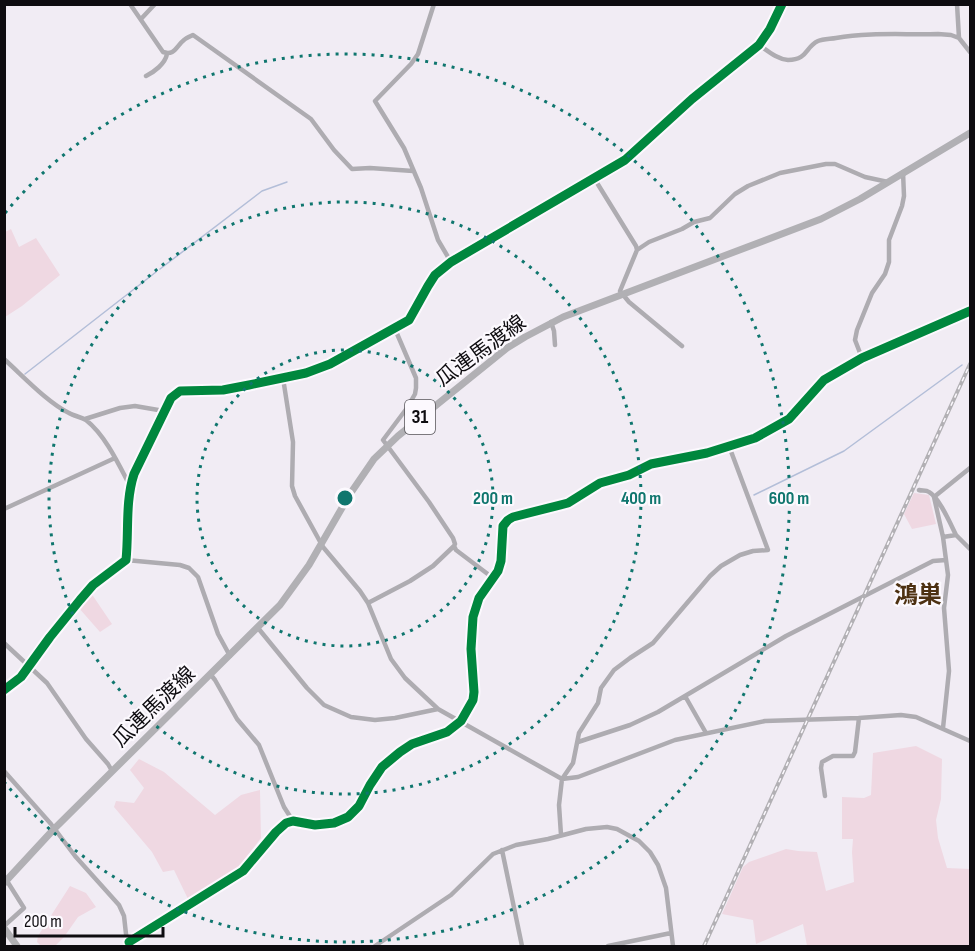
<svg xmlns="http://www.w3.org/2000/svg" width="975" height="951" font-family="'Sofia Sans Condensed','Noto Sans JP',sans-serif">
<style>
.green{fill:#efd8e2}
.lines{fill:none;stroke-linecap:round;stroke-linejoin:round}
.stream{stroke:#b3bed8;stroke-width:1.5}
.street{stroke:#aeacb1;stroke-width:4.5}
.primary{stroke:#b1b0b4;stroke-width:7}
.rail-casing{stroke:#b2b0b4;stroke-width:4}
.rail{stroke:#fcf9fe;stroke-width:1.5;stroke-dasharray:4.5;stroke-linecap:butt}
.cycleway-casing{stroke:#fcf9fe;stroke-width:13}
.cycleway{stroke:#00873e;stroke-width:9}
.ring{fill:none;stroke:#0f766e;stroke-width:3;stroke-dasharray:3 6}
.labels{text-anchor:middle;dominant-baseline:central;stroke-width:4.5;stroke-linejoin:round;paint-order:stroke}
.shield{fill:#fcf9fe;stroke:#555357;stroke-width:1.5}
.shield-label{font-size:20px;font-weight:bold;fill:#0e0c10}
.street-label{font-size:21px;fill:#0e0c10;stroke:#fcf9fe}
.quarter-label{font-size:24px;font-weight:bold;fill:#4d3112;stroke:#fcf9fe}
.centre{fill:#0f766e;stroke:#fcf9fe;stroke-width:3}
.ring-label{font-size:18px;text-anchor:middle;font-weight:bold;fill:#0f766e;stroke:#fcf9fe;stroke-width:4.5;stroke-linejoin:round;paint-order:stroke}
</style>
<rect width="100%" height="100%" fill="#f1ecf4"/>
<path class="green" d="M11 229 19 247 36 238 60 275 22 306 5 317V232Z
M914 493 929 495 936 524 912 529 904 514Z
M91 593 112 624 100 632 78 607Z
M916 746 942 759 941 799 936 820 938 838 947 868 970 869V946H807L803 924 756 944 753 920 722 914 743 867 749 862 786 849 798 851 817 852 826 891 854 882 852 852 853 839H842V797L864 798 871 795 873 753Z
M139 759 164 772 215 815 241 795 260 790 261 838 237 869 188 899 174 870 163 872 152 852 114 807 116 801 134 803 144 788 130 770Z
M70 886 86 893 96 907 78 917 64 937 55 946H41L37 942 38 936Z"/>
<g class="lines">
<path class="stream" d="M160 269 262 191 287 182
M25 374 156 272
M754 495 844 451 962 365"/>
<path class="street" d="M130 4 163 52C175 56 176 46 184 40 186 38 191 36 193 35L311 119 334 150 352 169 370 168 413 171
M434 4 418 54 411 64 375 101 404 148 421 188 438 240 451 262
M957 4 959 38 970 52
M141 19 155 4
M759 45C768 51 777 59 788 60 808 60 805 47 818 41 823 39 831 39 836 38 869 32 905 35 938 34L951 35 959 38
M146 76C154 72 165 64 167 54
M594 178 636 246 637 250
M551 322 554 331 555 345
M682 346 629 302 620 291 637 250 649 242 682 229 694 222 710 218 735 194 748 186 780 173 826 164H835L865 177 888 182
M862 358 855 340 857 330 872 293 885 274 889 262V240L902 206 904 196 903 172
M4 359C23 376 47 402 69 413 74 416 81 417 86 420 106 436 119 465 130 486
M283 378 293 442 292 486 295 496 323 547 360 591 368 603 391 659 405 678 438 709 562 779 578 777 675 740 765 721 859 718 901 715 916 717 970 741
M85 419 120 408 135 406 164 411
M919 490C922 491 926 490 929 492 939 497 951 525 956 535
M934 497 943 537 948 575 944 608 949 671 943 728
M934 497 970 468
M4 509 115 458
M943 537 956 535 970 549
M454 546 456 550 493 578
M126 560 180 565 189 568 198 577 218 634 230 656
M368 603 410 581 433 566 454 546 455 544 453 538 429 502 383 440 407 408 415 394 416 388V378L395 329
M258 628 307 688 324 705 351 717 375 720 395 718 438 709
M4 643 47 683 86 739 108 764 112 771
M211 675 215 680 237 719 259 745 284 807 293 821
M4 690 21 677 50 637 80 600 93 585 126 560C129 531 125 502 134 474L171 398 180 391 223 390 249 385 306 373 330 364 409 320 428 286 435 275 451 262 625 160 692 99 759 45 770 29 782 4
M685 696 706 733
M578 742 630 725 658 712 786 636 933 561 946 560
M4 771 51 824 75 856 119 905 124 916 126 934 131 946
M825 796 821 768 822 762 833 756H853L855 752 859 718
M561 835 559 805 562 779 573 763 579 733 598 703 601 688 614 670 630 658 653 643 710 576 721 566 740 555 753 551 768 550 729 446
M502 850 522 946
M4 926 24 908 7 881
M129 942 243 871 276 832 286 823 293 821 315 825 334 823 348 817 359 806 370 785 382 767 400 752 412 744 447 732 461 721 473 700 474 692 471 649 473 617 479 598 498 571 501 561 503 526 508 520 513 517 568 503 600 483 629 475 651 464 707 453 755 438 789 419 824 380 862 358 970 311
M375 946 451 895 493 854 516 845 548 839 586 829 607 827 617 829 639 841 650 852 658 865 666 888 673 946
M608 946 671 933"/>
<path class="primary" d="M4 883 54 829 280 605 309 565 350 494 374 459 398 436 507 348 525 337 563 317 821 219 860 199 970 133
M4 928 17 946"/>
<defs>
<path id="rail" d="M704 946 970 364"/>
</defs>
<use href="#rail" class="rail-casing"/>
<use href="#rail" class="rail"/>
<defs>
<path id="cycleway" d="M4 690 21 677 50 637 80 600 93 585 126 560C129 531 125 502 134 474L171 398 180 391 223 390 249 385 306 373 330 364 409 320 428 286 435 275 451 262 625 160 692 99 759 45 770 29 782 4
M129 942 243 871 276 832 286 823 293 821 315 825 334 823 348 817 359 806 370 785 382 767 400 752 412 744 447 732 461 721 473 700 474 692 471 649 473 617 479 598 498 571 501 561 503 526 508 520 513 517 568 503 600 483 629 475 651 464 707 453 755 438 789 419 824 380 862 358 970 311"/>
</defs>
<use href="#cycleway" class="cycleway-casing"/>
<use href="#cycleway" class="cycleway"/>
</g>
<g class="ring">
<circle cx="345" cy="498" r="148"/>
<circle cx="345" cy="498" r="296"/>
<path d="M5 213A444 444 0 1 1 5 783"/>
</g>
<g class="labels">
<rect class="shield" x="405" y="400" width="30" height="34" rx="4.5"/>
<g class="shield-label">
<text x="420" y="417">31</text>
</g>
<g class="street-label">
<text transform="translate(481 351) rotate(-36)">瓜連馬渡線</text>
<text transform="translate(154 707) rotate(-44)">瓜連馬渡線</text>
</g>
<g class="quarter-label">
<text x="918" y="595">鴻巣</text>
</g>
</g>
<circle cx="345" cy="498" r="9" class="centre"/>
<g class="ring-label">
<text x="493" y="504">200 m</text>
<text x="641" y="504">400 m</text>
<text x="789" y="504">600 m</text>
</g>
<rect width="975" height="951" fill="none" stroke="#0e0c10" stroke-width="12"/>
<path d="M15 927v9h148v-9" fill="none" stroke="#0e0c10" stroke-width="3"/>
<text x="24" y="927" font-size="18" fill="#0e0c10" stroke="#fcf9fe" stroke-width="4.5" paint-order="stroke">200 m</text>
</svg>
